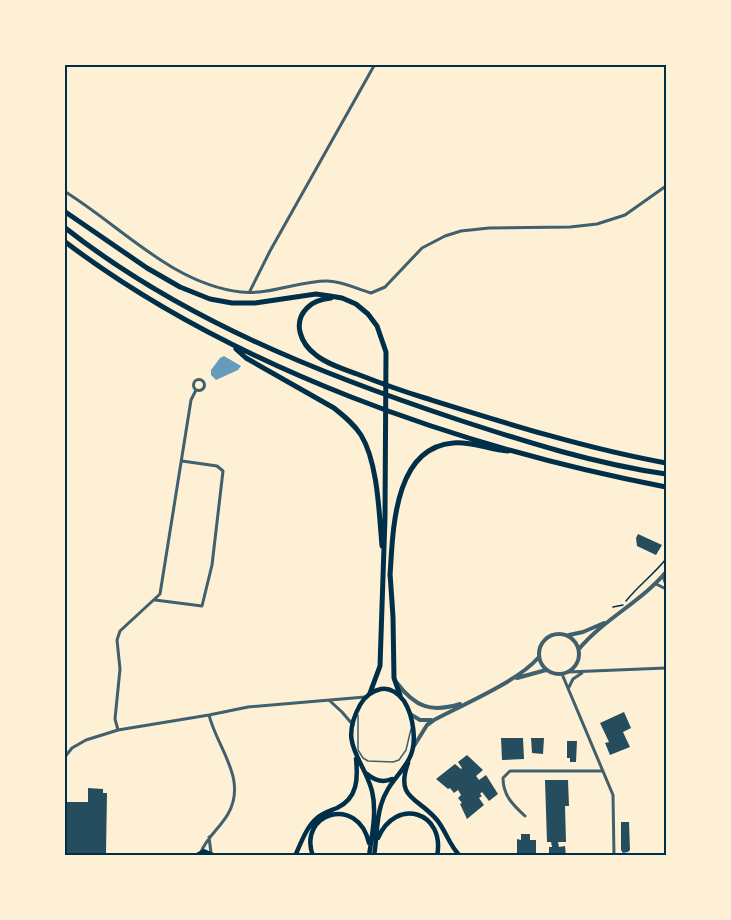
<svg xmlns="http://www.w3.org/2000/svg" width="731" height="920" font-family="Manrope,sans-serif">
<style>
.water{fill:#669bbc}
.building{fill:#264d5e}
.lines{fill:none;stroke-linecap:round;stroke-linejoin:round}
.path{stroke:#003049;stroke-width:1.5}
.service{stroke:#3f606c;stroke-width:1.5}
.minor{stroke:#3f606c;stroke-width:3}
.tertiary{stroke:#3f606c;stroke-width:4}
.secondary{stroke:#003049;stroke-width:4}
.primary{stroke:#003049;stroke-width:4.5}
.motorway{stroke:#003049;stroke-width:5}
.neatline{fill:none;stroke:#003049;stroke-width:2}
</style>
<rect width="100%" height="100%" fill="#fdf0d5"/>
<path class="water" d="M224 356 241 366 238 370 216 380 211 375V370L220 358Z"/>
<path class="building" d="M638 534 662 545 656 555 637 546 636 538Z
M624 712 631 728 623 732 630 747 610 755 605 743 609 742 600 723Z
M501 738H523L524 759 502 760Z
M531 738H544L543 754 532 753Z
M567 741H577L576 762H570V758H567Z
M467 755 483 770 476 776 479 780 486 775 498 794 489 801 482 792 480 794 482 796 479 798 484 805 467 819 460 804 462 803 458 798 461 795 458 790 454 793 450 788 448 789 436 779 455 764 461 769 462 768 458 762Z
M545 780H568L569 806H565L566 842H558L559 847 565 846 566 856H549V847H552L551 842H547Z
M88 788 103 789V793H107L106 854 64 853V802H88Z
M621 822H629L630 850 628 852 623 853 621 850Z
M521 834H530V840H536V854H517V839L521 840Z"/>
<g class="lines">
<path class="path" d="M626 601C638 586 654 574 666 559
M613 607 623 605"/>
<path class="service" d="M358 715V750L363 758 368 761 393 762 399 760 406 750 411 729"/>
<path class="minor" d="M64 191C121 226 172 284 241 292 270 295 298 281 327 281 343 281 356 289 371 293L385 287 422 248 445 236 461 231 489 228 570 227 597 224 625 215 666 186
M250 291 270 251 375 64
M193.5 385a5.5 5.5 0 1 1 11 0a5.5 5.5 0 1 1-11 0Z
M663 576 666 585
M656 584 666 589
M155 600 202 606 212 565 223 471 217 466 182 461
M568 672 666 668
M562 674 613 795 614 856
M569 687 573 679 582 673
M330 701 342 712 353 725
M118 730 115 719 120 669 117 640 120 631 160 594 191 400 196 390
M64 758 72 748 86 740 118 730 209 715 248 707 365 697
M525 816C512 804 503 795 503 778L510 771H603
M209 837 211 853
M201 852C207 837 220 828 228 814 248 779 217 748 209 715"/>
<path class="tertiary" d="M539 654a20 20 0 1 1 40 0a20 20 0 1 1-40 0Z
M569 635 583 632 604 623
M579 649C604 619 641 602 666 572
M517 678 546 670
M397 683C415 707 431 713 460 704
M410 714 420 720H431
M414 746 427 725 434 720C464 704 517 682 538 658"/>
<path class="secondary" d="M195 856 204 851 216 856"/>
<path class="primary" d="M408 763C395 799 418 797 437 820 446 831 449 845 460 856
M367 774C374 780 383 783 392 779
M378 838C396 796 446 812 437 856
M295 856C301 843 306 828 316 819 322 813 330 811 337 808 358 798 358 778 356 759
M313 856C297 813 358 794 369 843
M369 856C372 835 377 811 372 791 363 757 338 745 360 705 365 696 371 691 381 689 390 687 399 694 404 701 413 715 418 743 409 759 400 776 387 784 381 805 376 821 377 839 374 856"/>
<path class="motorway" d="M64 211 147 268 180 287 210 299 232 303H255L316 294 330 296 342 298 356 304 368 314 377 326 386 352 385 517 380 666 370 693
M64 227C181 319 320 374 459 420 526 442 596 464 666 474
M64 241C231 368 462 448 666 487
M331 298C322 299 313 301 307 308 292 323 301 344 316 355 327 364 343 369 357 374 380 383 402 391 425 398 505 423 584 448 666 463
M236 349 246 358 334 408C344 416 354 424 361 435 378 463 379 513 382 546
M390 573 393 617 394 678 400 695
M390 576C393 532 393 448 453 443 471 441 490 450 508 451"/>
</g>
<rect width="731" height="920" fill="none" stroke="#fdf0d5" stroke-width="132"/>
<rect x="66" y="66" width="599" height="788" class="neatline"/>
</svg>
